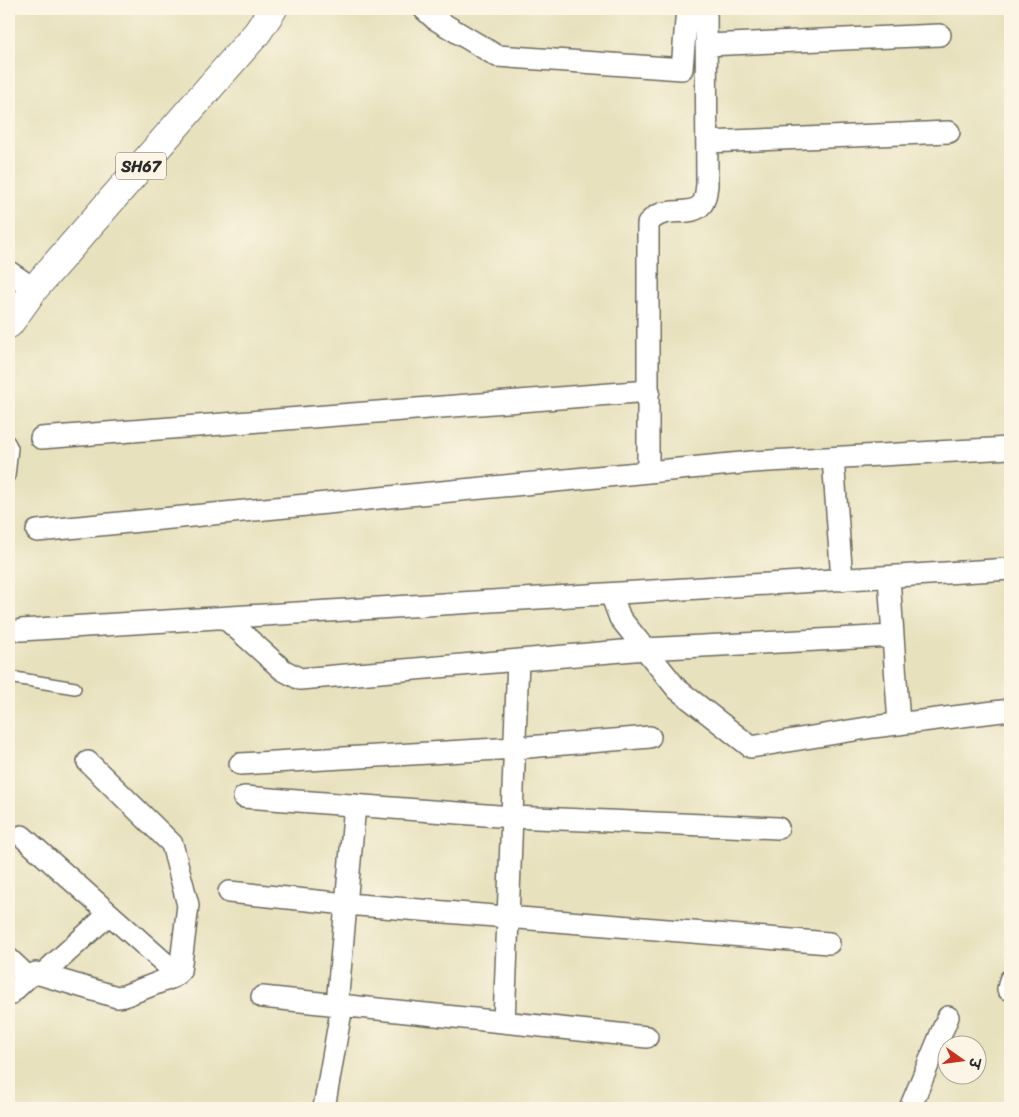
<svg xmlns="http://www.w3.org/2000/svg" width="1019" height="1117" font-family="Sriracha,'Playpen Sans Deva',sans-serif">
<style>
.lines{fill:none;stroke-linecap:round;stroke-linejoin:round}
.service-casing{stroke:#6d6b5e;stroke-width:14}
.minor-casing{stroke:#6d6b5e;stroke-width:24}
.primary-casing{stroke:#6d6b5e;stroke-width:30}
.service{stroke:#fff;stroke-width:11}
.minor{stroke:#fff;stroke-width:21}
.primary{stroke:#fff;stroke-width:28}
.labels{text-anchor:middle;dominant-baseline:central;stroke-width:4;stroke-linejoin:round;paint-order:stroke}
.shield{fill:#fcf5e5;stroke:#6a6863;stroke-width:1}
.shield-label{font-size:16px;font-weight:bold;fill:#2b2b2b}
</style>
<rect width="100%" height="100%" fill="#fcf5e5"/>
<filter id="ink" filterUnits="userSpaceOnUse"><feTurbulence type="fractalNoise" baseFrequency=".02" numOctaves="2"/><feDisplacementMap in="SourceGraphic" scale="10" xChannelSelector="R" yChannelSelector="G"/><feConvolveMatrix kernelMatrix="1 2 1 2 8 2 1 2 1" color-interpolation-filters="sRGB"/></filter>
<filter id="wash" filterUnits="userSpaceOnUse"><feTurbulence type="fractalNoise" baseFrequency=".0096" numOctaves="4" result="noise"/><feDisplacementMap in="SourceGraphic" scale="20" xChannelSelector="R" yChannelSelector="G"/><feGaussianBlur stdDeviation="1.12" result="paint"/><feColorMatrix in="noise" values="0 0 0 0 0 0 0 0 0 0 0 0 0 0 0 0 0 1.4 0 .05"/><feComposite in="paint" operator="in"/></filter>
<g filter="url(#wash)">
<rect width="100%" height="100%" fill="#e7e1bd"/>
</g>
<g filter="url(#ink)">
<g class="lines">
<defs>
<path id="service" d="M9 442 12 448 9 476
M9 677 75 688"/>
<path id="minor" d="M424 9 435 19 497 56 682 69 687 9
M706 45 940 35
M707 142 949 132
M9 272 34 289
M41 438 649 391
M833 458 842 580
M648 472V224C661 203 691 219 702 204 706 199 706 191 707 185L706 9
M37 531 752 462 1010 448
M889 577 899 724
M611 594 620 618 677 689 751 747 873 727 1010 710
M225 618 283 670 300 679 645 649 893 636
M21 630 1010 569
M240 764 515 748 650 737
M244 797 512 817 778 828
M22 836 177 974
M229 892 346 904 829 943
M9 959 28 977
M43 974 109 914
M1008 989 1010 980
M9 995 28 977 36 973 117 997 124 996 173 977 180 971 188 905 172 844 88 762
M262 997 647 1037
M337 1005 355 805
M504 1022 518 660
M324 1108 342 1006
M910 1108 948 1017"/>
<path id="primary" d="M9 324 34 289 257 33 273 9"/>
</defs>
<use href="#service" class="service-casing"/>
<use href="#minor" class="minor-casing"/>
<use href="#primary" class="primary-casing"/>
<use href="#service" class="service"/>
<use href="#minor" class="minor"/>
<use href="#primary" class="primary"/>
</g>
</g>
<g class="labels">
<rect class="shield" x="116" y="152.5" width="50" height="27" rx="4"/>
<g class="shield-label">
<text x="141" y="166">SH67</text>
</g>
</g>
<rect width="1019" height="1117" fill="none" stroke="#fcf5e5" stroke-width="30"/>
<g transform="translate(962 1060) rotate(104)"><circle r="24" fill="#fcf5e5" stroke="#a8a49b"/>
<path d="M0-4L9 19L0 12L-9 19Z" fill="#c8321e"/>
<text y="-8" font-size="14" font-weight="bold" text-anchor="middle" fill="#2b2b2b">उ</text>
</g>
</svg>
